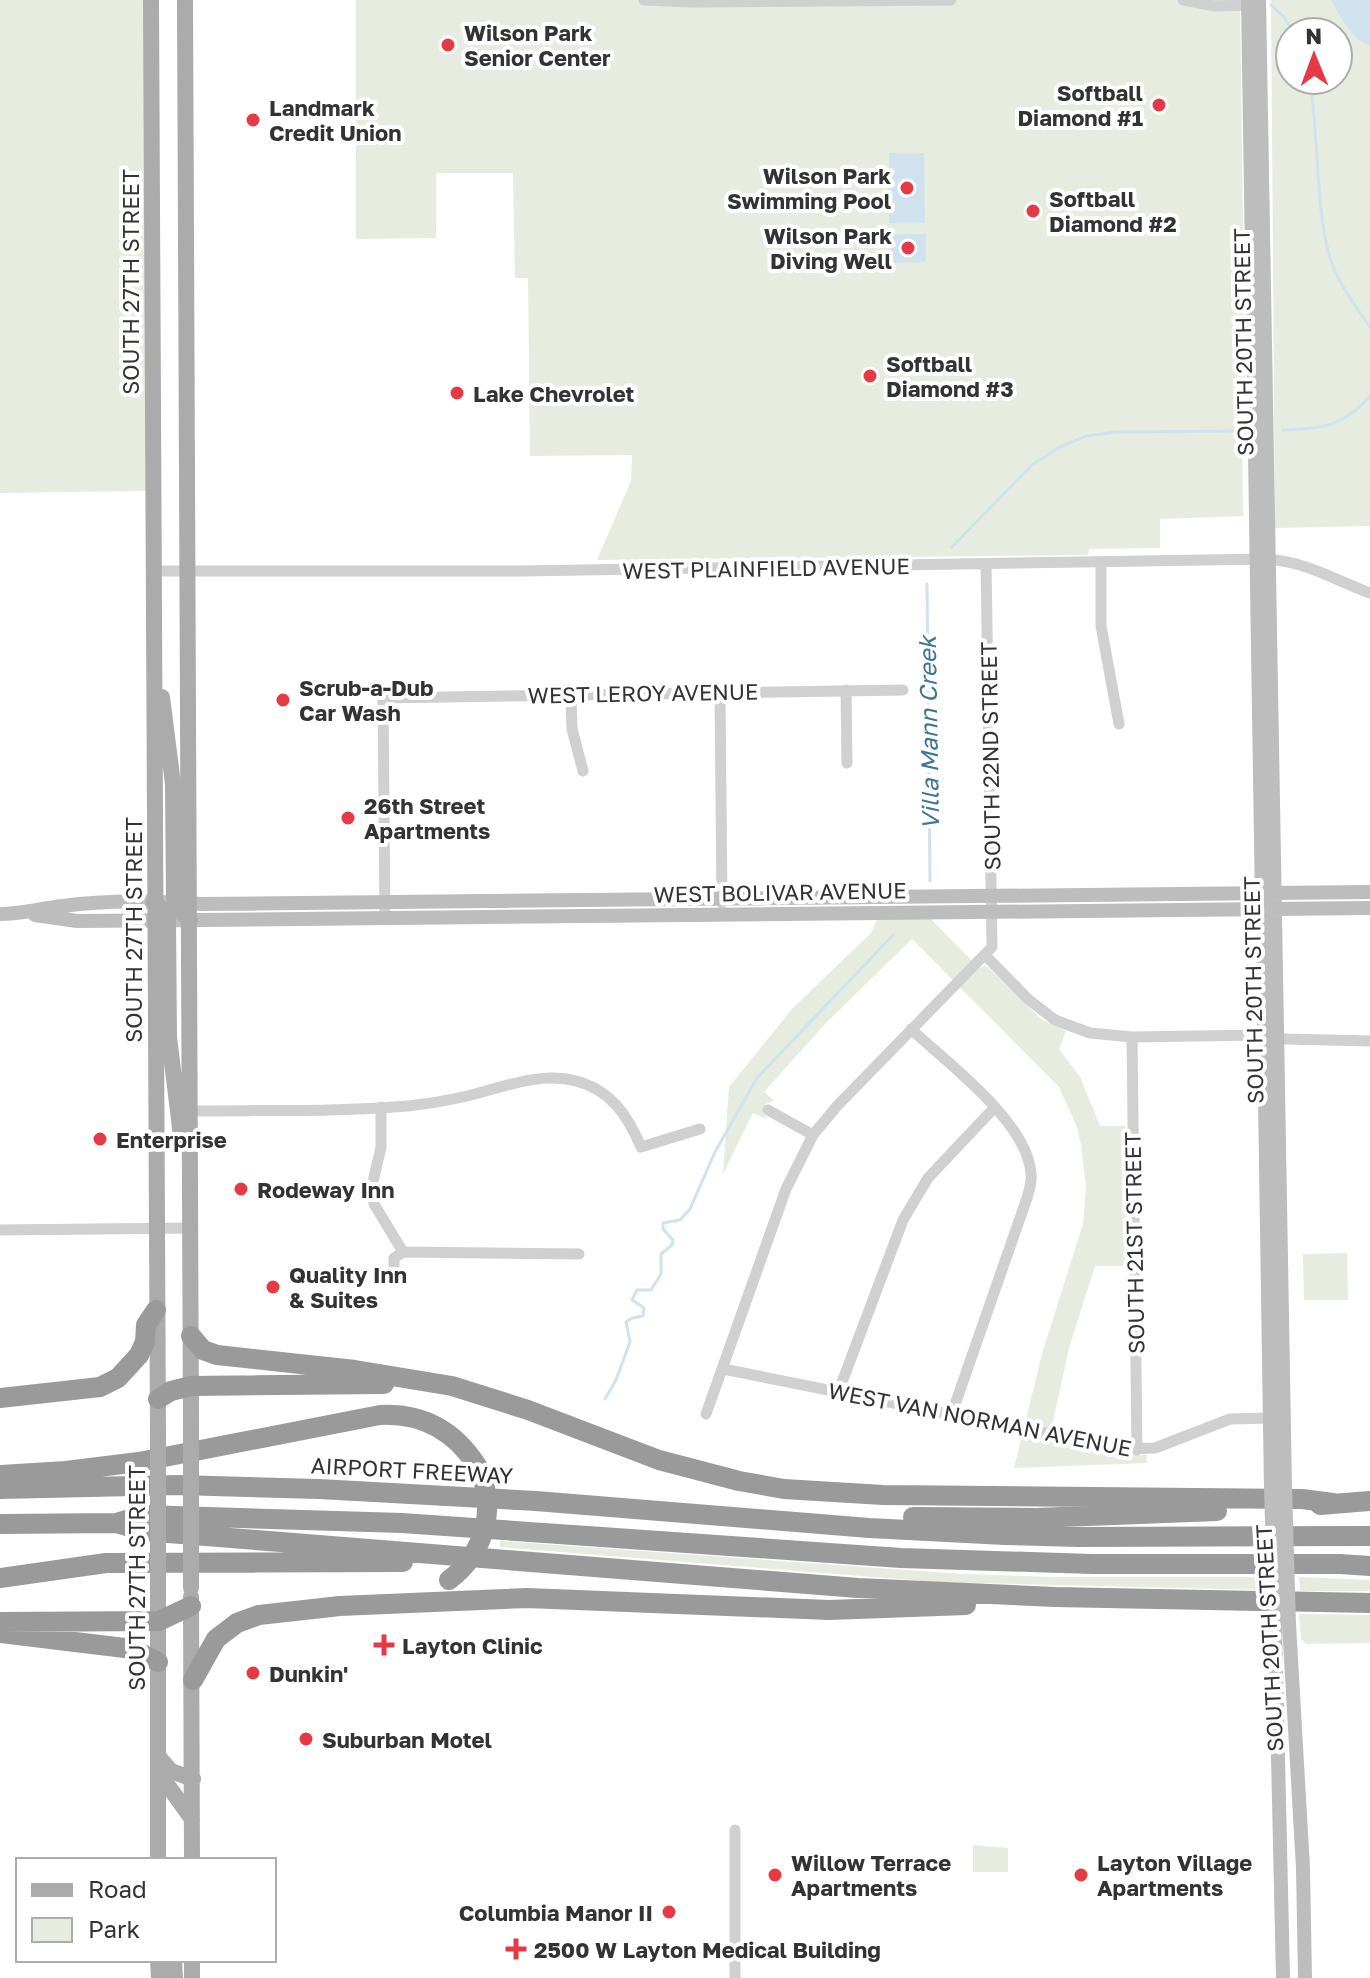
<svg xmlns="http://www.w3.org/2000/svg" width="1370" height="1978" font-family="'Golos Text',sans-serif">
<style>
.green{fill:#e6ecdf;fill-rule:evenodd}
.water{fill:#cfe2ee}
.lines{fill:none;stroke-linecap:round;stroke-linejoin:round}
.stream{stroke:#cfe2ee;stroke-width:3}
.street{stroke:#d0d0d0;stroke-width:11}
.secondary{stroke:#bdbdbd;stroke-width:14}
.primary{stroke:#ababab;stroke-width:16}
.highway{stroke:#9a9a9a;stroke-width:20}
.secondary-bridge{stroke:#bdbdbd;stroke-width:14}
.primary-bridge{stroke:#ababab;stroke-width:16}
.highway-bridge{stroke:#9a9a9a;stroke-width:20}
.poi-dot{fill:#e63946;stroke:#fff;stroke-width:3}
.labels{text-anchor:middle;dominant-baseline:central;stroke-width:8;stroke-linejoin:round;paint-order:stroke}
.poi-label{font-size:22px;font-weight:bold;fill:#333;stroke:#fff;text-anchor:start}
.street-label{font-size:22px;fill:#333;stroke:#fff}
.water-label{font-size:24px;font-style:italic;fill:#3f7597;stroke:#fff}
</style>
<rect width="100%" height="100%" fill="#fff"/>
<path class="green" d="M0 0H144L146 491 0 493Z
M356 0H1240L1246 443 1242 444 1243 516 1160 519V548L1089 549 1088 555 597 560 631 481 632 455 530 456 528 278H515L513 173H436V238L356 239Z
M1271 0H1370V526L1275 528ZM1290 32H1338V80H1290Z
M878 918H930L979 968 985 966 989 968 1041 1019 1066 1031 1059 1049 1080 1077 1100 1126H1125L1128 1266H1095L1069 1348 1049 1440 1124 1455H1147V1463L1014 1468 1042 1354 1083 1224 1086 1187 1081 1145 1077 1127 1059 1087 912 939 826 1023 764 1092 774 1100 766 1104 763 1113 767 1119 753 1113 723 1174 729 1087 792 1009 871 933Z
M1347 1253 1348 1300H1304L1303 1254Z
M500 1541 964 1574 1056 1577H1264L1265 1590 936 1582 500 1547Z
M1299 1577 1370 1580V1591H1303L1300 1590Z
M1299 1614 1370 1615V1643L1306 1644 1301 1639Z
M973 1845 1008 1848V1872H973Z"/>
<path class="water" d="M1331 0H1370V46C1352 39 1340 17 1331 0Z
M889 153H924L925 223H889Z
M890 234H926V262L891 263Z"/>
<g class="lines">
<path class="stream" d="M1271 5 1284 17 1293 32
M1310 80C1319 136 1315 205 1330 258 1338 284 1355 305 1370 327
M1283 430C1322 429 1344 426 1370 396
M952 547 1032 465 1058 448 1086 436 1117 432 1237 431
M927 584 930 881
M605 1399 616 1380 630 1342 626 1322 632 1318 643 1316 644 1308 632 1300 637 1290H651L661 1274V1254L672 1245 673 1240 663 1229V1223L680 1220 690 1209 715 1152 757 1078 893 935"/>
<path class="street" d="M644 0 690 2 951 0
M1183 0 1215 6 1253 5
M1101 562V626L1119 724
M155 571H521L1268 559C1310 563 1332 579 1370 593
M846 690 847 763
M720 692 722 903
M571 694 572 729 583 771
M385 918 383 698 903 690
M985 955 1028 999 1055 1020 1090 1033 1132 1037 1262 1035 1286 1039 1370 1041
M911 1029C947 1063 1028 1122 1031 1174 1032 1182 1029 1191 1027 1198L951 1416
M1132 1037 1137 1450
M381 1107V1147L372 1186 374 1204 403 1252
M768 1110 813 1135
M189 1111C262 1110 336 1112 408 1106 427 1104 445 1101 463 1097 499 1089 538 1071 576 1081 611 1090 628 1116 641 1147L700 1129
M0 1230 191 1228
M394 1281V1258L403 1252 579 1254
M723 1369 1124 1449 1155 1448 1230 1419 1277 1418
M838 1393 903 1220 928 1178 995 1107
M706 1414 786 1189 813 1135 837 1106 992 947 986 564
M735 1978V1830"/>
<path class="secondary" d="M1248 0 1271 1488
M1259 0 1285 1488
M0 914C22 914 41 908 63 906 104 900 160 901 202 904L1370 892
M35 915 77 921 202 920 1370 908
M1275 1624 1283 1978
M1289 1624 1303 1868 1305 1978"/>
<path class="primary" d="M151 0 158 1434
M185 0 191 1427
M162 697 173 784 174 896 177 909 190 920
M154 903 164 910 168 920 169 1037 181 1136
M191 1597 192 1860
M158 1756 171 1771 193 1779
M158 1782 169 1787 192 1819
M158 1860V1588
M158 1960 159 1978
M174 1960 175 1978
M192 1978V1960"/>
<path class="highway" d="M191 1336 203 1350 217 1355 355 1370 452 1386 528 1410 659 1460 739 1481 784 1489 883 1495 1302 1499 1333 1503
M0 1398 100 1387 118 1378 139 1355 145 1342 146 1325 156 1310
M158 1399 171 1391 191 1386 384 1384
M0 1475 66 1471 139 1462 380 1415C422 1413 454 1430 477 1466
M0 1489 178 1485 319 1489 536 1501 869 1528 1005 1535 1078 1537 1370 1536
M1320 1505 1370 1501
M913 1517 1036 1518 1217 1511
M116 1523 143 1531 858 1588 1055 1597 1370 1603
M0 1524 116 1523 143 1515 402 1523 901 1558 1092 1564H1340L1370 1566
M0 1578 106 1563 403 1562
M0 1622 159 1621 191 1606
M0 1633 133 1649 158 1662
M193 1680 216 1639 237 1623 259 1615 340 1606 527 1598 829 1610 966 1605"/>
<path class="secondary-bridge" d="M1271 1488 1275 1624
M1285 1488 1289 1624"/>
<path class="primary-bridge" d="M191 1427V1588
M158 1588V1434"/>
<path class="highway-bridge" d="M449 1580C485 1553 498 1506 477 1466"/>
</g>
<g class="poi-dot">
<circle cx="448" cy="45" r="8"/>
<circle cx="1159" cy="105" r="8"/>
<circle cx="253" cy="120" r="8"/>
<circle cx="907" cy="188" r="8"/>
<circle cx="1033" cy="211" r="8"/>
<circle cx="908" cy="248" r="8"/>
<circle cx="870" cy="376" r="8"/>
<circle cx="457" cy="393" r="8"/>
<circle cx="283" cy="700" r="8"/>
<circle cx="348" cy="818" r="8"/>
<circle cx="100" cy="1139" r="8"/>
<circle cx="241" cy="1189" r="8"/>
<circle cx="273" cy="1287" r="8"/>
<path d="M380 1633h8v8h8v8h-8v8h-8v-8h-8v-8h8z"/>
<circle cx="253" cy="1673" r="8"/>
<circle cx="306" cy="1739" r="8"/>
<circle cx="775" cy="1875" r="8"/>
<circle cx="1081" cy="1875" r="8"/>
<circle cx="669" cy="1912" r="8"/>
<path d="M512 1937h8v8h8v8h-8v8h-8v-8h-8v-8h8z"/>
</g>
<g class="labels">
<g class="poi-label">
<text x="464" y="32">Wilson Park<tspan x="464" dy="25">Senior Center</tspan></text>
<text x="1143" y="92" text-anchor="end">Softball<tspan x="1143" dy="25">Diamond #1</tspan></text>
<text x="269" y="107">Landmark<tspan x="269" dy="25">Credit Union</tspan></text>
<text x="891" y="175" text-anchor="end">Wilson Park<tspan x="891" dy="25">Swimming Pool</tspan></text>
<text x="1049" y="198">Softball<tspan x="1049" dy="25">Diamond #2</tspan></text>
<text x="892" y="235" text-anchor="end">Wilson Park<tspan x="892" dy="25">Diving Well</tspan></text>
<text x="886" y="363">Softball<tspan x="886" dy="25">Diamond #3</tspan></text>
<text x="473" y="393">Lake Chevrolet</text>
<text x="299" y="687">Scrub-a-Dub<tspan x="299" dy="25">Car Wash</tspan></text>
<text x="364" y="805">26th Street<tspan x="364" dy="25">Apartments</tspan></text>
<text x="116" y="1139">Enterprise</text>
<text x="257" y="1189">Rodeway Inn</text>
<text x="289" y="1274">Quality Inn<tspan x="289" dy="25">&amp; Suites</tspan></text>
<text x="402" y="1645">Layton Clinic</text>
<text x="269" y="1673">Dunkin'</text>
<text x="322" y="1739">Suburban Motel</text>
<text x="791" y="1862">Willow Terrace<tspan x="791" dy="25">Apartments</tspan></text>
<text x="1097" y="1862">Layton Village<tspan x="1097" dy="25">Apartments</tspan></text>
<text x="653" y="1912" text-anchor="end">Columbia Manor II</text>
<text x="534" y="1949">2500 W Layton Medical Building</text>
</g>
<g class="street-label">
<text transform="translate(130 282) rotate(-90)">SOUTH 27TH STREET</text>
<text transform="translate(1243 342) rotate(-91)">SOUTH 20TH STREET</text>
<text transform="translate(766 568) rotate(-1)">WEST PLAINFIELD AVENUE</text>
<text transform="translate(643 693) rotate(-1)">WEST LEROY AVENUE</text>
<text transform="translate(990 756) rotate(-91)">SOUTH 22ND STREET</text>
<text transform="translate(780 892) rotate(-1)">WEST BOLIVAR AVENUE</text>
<text transform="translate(133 930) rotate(-90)">SOUTH 27TH STREET</text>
<text transform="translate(1253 990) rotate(-91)">SOUTH 20TH STREET</text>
<text transform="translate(1134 1243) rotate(-91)">SOUTH 21ST STREET</text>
<text transform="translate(980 1419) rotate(11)">WEST VAN NORMAN AVENUE</text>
<text transform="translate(412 1470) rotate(3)">AIRPORT FREEWAY</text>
<text transform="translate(136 1578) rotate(-90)">SOUTH 27TH STREET</text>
<text transform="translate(1269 1638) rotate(-93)">SOUTH 20TH STREET</text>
</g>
<g class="water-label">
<text transform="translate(928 733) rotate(-91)">Villa Mann Creek</text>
</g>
</g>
<rect x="16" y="1858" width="260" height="104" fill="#ffffff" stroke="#adadad" stroke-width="2"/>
<rect x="32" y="1884" width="40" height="12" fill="#ababab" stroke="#adadad" stroke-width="2"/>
<text x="88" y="1898" font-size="24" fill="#333333">Road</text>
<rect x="32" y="1918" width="40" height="24" fill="#e6ecdf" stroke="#adadad" stroke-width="2"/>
<text x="88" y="1938" font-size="24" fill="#333333">Park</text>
<g transform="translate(1314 56) rotate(359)"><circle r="38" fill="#ffffff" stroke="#adadad" stroke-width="2"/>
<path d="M0-6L14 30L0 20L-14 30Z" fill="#e63946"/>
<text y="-12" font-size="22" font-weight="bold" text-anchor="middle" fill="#333333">N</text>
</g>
</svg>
